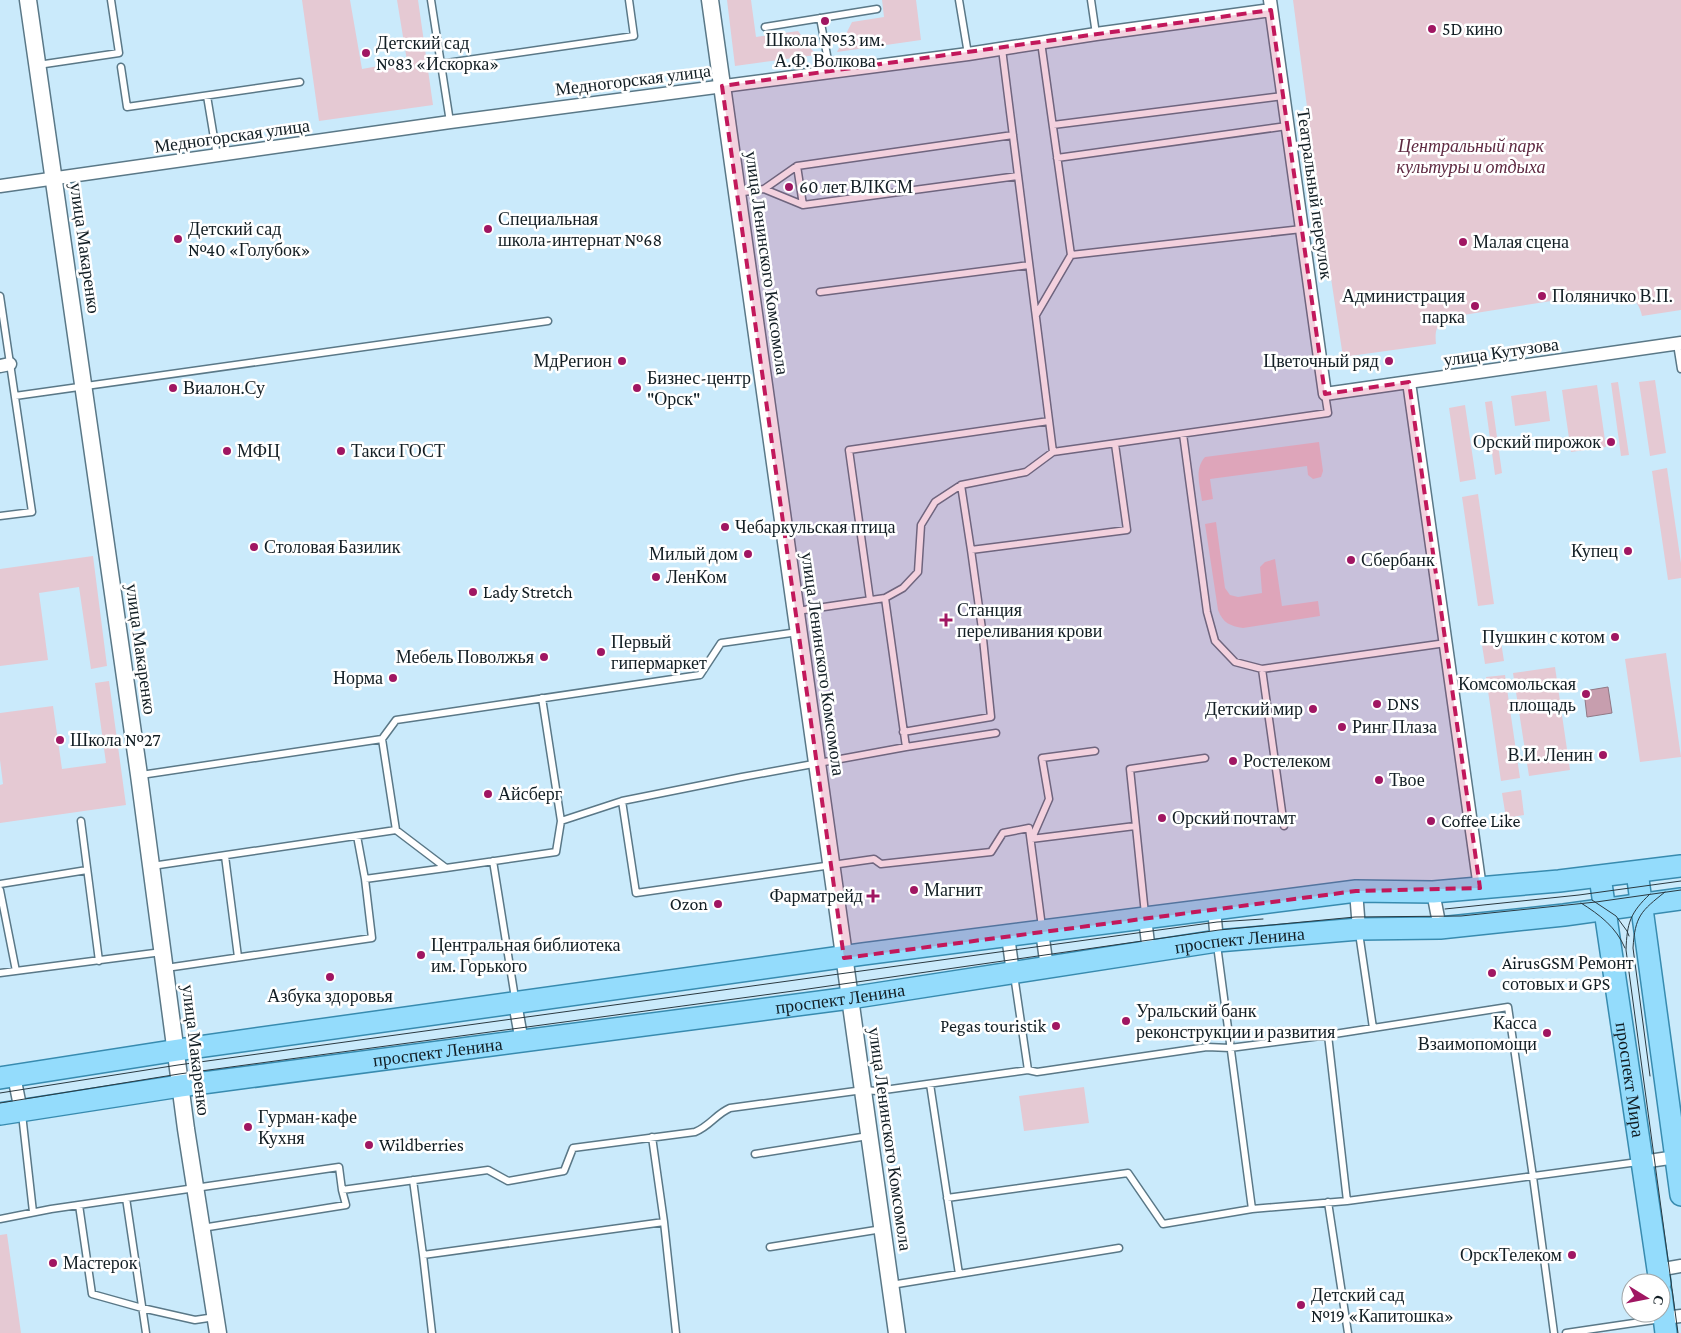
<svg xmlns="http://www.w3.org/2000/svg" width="1681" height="1333" font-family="'Crimson Pro',serif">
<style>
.green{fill:#e5c9d3}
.water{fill:#c79eae;stroke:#917885}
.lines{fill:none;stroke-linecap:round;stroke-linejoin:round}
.service-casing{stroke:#5a7887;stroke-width:9}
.minor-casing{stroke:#5a7887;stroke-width:15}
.tertiary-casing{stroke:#5a7887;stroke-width:19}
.primary-casing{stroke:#388baf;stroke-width:24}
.service{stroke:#fff;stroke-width:6}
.minor{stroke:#fff;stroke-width:12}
.tertiary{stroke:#fff;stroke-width:16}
.primary{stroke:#94dcfc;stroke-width:21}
.tram{stroke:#2a3940;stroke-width:1}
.marked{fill:#c2185b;fill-opacity:0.2;stroke:#c2185b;stroke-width:4;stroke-dasharray:10 6;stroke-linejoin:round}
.poi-dot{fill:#a01662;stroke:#fff;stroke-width:2}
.labels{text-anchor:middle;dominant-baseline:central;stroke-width:5;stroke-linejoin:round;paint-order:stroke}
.poi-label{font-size:18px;fill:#121e24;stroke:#fff;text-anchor:start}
.street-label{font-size:18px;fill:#121e24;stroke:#fff}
.park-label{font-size:18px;font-style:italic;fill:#5e2941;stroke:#fff}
</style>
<rect width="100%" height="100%" fill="#caeafb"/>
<path class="green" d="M302 0H350L362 69 407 61 397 0H418L433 105 319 121Z
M727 0H751L756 37 798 31 816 55 735 66Z
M882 0H916L921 40 837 52 852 22 884 17Z
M1293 0H1681V310L1642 316C1638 295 1621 292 1602 293L1457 316C1440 320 1434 325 1436 344L1343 357 1320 206Z
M1655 380 1666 453 1650 456 1639 382Z
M1618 382 1629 455 1621 456 1611 383Z
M1597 385 1606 447 1571 452 1562 390Z
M1546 391 1550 421 1515 426 1511 396Z
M1492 401 1502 473 1495 475 1485 402Z
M1465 405 1476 479 1460 482 1449 408Z
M1319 442 1323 471 1321 477 1313 479 1308 475 1307 466 1210 479 1213 499 1202 501C1200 486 1194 469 1205 457Z
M1667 468 1681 563V578L1668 580 1652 471Z
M1478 494 1494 604 1478 606 1462 497Z
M1216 522 1225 588 1230 595 1238 597 1262 593 1260 567 1265 562 1275 559 1282 606 1318 601 1320 616 1243 628C1230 626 1223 623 1218 610L1205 524Z
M93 556 107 666 91 669 79 587 39 593 48 660 0 666V569Z
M1501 642 1504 661 1485 664 1482 645Z
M1666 653 1681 757 1640 762 1625 659Z
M1555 667 1570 770 1529 776 1513 673Z
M1505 675 1520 778 1501 781 1486 677Z
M109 681 126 805 0 823V785L3 784 0 760V713L53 706 62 769 106 763 95 683Z
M1521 790 1524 815 1506 818 1502 793Z
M1084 1087 1089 1123 1024 1131 1019 1096Z
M7 1234 21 1333H0V1235Z"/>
<path class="water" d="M1608 687 1612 713 1587 717 1584 691Z"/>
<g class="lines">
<defs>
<path id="service" d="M431 0 450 122
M959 0 968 54
M1091 0 1096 34
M820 18 830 71
M765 27 877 9
M1002 49 1053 452
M440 64 634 36 629 0
M38 65 119 53 111 0
M121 67 127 107 300 82
M207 96 217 156
M1053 125 1283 96
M1057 158 1287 126
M797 166 803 205
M764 189 803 205 1018 176
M737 193 764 189 797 166 1013 135
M1071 255 1302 229
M820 292 1029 265
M0 296 32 512 0 516
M1036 315 1071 255 1041 42
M1677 344 1681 369
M15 396 548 321
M1183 434 1207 612 1215 641 1235 662 1262 669 1446 643
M961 485 971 550
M885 598 906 747
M870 600 849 450 1049 421
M797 611 885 598 903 588 918 572 921 525 935 502 961 485 1026 472 1053 452 1328 413 1325 394
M1262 669 1284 826
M542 698 561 821
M903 732 991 717 982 629 971 550 1127 530 1115 444
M382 739 396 830 446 868 556 852 561 821 622 801 742 777 906 747 996 733
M141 775 382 739 396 720 700 675 721 643 798 632
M622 801 636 893 874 859 881 864 991 852 1003 833 1029 828 1042 927
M81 821 99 961
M357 836 365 879
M1032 838 1049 799 1042 758 1095 751
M1031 839 1135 826
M225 856 238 957
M493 861 515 998
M152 866 396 830
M0 884 87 870
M0 890 16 971
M1145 914 1130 769 1205 758
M1359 933 1373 1028
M1217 945 1252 1209
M166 968 372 938 365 879 446 868
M0 973 162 952
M1014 975 1028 1070
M1328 1035 1347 1201
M930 1084 959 1274
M22 1114 33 1212
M652 1137 664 1222 676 1333
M755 1154 868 1136
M413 1180 423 1255
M126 1198 146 1333
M947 1198 1128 1173 1163 1224 1252 1209 1347 1201 1638 1162
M1328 1202 1348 1333
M79 1205 92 1294 142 1308 195 1320 215 1317
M0 1219 51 1209 339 1167 342 1190 488 1170 508 1181 564 1171 573 1148 695 1132C710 1126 716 1114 730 1108L863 1090 877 1091 1028 1070 1037 1072 1207 1047 1230 1048 1328 1035 1508 1007 1533 1177 1554 1333
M202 1228 346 1205 342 1190
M770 1247 882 1229
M891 1285 1119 1248
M432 1333 423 1255 664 1222
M1566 1333 1661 1319"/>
<path id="minor" d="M1270 0 1325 394 1681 343
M0 186 450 122 968 54 1096 34 1271 10
M0 366 10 364
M1409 382 1480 888
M1356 891 1359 929
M1433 892 1440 928
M1214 909 1217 941
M1145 918 1149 952
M1042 931 1047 968
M1008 936 1013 973
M515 1003 522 1042
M14 1076 21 1111
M1642 1162 1676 1157
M1658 1270 1681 1266
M1664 1318 1681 1316"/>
<path id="tertiary" d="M28 0 139 775 186 1129 218 1333
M710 0 897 1333"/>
<g id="primary">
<path d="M1637 872 1681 1195"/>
<path id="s1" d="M1600 877 1660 1283"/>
<path d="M0 1078 191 1048 863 954 1356 891 1433 892 1559 881 1681 866"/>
<path id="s2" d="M0 1114 180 1086 850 998 1217 941 1359 929 1440 928 1564 915 1681 899"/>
<path d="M1661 1293 1666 1333"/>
</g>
</defs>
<use href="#service" class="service-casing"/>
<use href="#minor" class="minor-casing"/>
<use href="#tertiary" class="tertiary-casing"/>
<use href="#primary" class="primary-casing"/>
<use href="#service" class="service"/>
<use href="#minor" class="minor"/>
<use href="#tertiary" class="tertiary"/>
<use href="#primary" class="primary"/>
<path class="tram" d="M1650 894C1630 913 1627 923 1626 950L1678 1333
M1592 900 1616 916 1627 931 1629 936
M1581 903C1600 915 1616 927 1625 948
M1445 909 1579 895 1681 881
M1650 1076 1633 948C1635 916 1641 911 1665 892
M0 1093 178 1065 1217 922 1263 919
M0 1103 179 1074 801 990 1219 930 1355 917 1461 916 1596 902 1681 890"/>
</g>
<path class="marked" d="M1271 10 1325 394 1409 382 1480 888 1356 891 844 958 722 86Z"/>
<g class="poi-dot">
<circle cx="825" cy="21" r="5"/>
<circle cx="1432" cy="29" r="5"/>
<circle cx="366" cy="53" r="5"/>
<circle cx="789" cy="187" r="5"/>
<circle cx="488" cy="229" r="5"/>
<circle cx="178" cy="239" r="5"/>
<circle cx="1463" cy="242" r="5"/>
<circle cx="1542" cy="296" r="5"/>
<circle cx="1475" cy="306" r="5"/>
<circle cx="622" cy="361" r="5"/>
<circle cx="1389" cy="361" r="5"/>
<circle cx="173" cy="388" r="5"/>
<circle cx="637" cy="388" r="5"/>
<circle cx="1611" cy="442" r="5"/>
<circle cx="227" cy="451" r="5"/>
<circle cx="341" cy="451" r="5"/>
<circle cx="725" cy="527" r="5"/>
<circle cx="254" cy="547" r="5"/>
<circle cx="1628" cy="551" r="5"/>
<circle cx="748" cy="554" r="5"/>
<circle cx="1351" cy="560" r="5"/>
<circle cx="656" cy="577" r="5"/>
<circle cx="473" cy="592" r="5"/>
<path d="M943.5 612.5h5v5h5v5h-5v5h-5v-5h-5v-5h5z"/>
<circle cx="1615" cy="637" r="5"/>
<circle cx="601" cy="652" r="5"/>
<circle cx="544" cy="657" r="5"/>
<circle cx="393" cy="678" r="5"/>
<circle cx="1586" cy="694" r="5"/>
<circle cx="1377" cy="704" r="5"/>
<circle cx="1313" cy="709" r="5"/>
<circle cx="1342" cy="727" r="5"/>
<circle cx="60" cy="740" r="5"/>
<circle cx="1603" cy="755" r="5"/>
<circle cx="1233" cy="761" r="5"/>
<circle cx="1379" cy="780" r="5"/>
<circle cx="488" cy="794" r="5"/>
<circle cx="1162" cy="818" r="5"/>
<circle cx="1431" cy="821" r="5"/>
<circle cx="914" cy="890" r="5"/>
<path d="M870.5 888.5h5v5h5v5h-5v5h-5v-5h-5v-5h5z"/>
<circle cx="718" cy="904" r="5"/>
<circle cx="421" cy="955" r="5"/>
<circle cx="1492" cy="973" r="5"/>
<circle cx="330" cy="977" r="5"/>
<circle cx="1126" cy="1021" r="5"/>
<circle cx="1056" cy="1026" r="5"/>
<circle cx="1547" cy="1033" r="5"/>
<circle cx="248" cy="1127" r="5"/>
<circle cx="369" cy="1145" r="5"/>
<circle cx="1572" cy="1255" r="5"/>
<circle cx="53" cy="1263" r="5"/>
<circle cx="1301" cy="1305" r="5"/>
</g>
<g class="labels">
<g class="poi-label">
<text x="1442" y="29">5D кино</text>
<text x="825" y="40" text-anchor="middle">Школа №53 им.<tspan x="825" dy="21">А.Ф. Волкова</tspan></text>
<text x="376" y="43">Детский сад<tspan x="376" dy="21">№83 «Искорка»</tspan></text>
<text x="799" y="187">60 лет ВЛКСМ</text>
<text x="498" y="219">Специальная<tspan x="498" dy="21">школа-интернат №68</tspan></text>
<text x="188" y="229">Детский сад<tspan x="188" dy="21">№40 «Голубок»</tspan></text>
<text x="1473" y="242">Малая сцена</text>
<text x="1465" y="296" text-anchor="end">Администрация<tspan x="1465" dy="21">парка</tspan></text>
<text x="1552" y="296">Поляничко В.П.</text>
<text x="612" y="361" text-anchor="end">МдРегион</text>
<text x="1379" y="361" text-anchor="end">Цветочный ряд</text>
<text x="647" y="378">Бизнес-центр<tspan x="647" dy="21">"Орск"</tspan></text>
<text x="183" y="388">Виалон.Су</text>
<text x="1601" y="442" text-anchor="end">Орский пирожок</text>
<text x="237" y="451">МФЦ</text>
<text x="351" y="451">Такси ГОСТ</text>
<text x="735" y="527">Чебаркульская птица</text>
<text x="264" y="547">Столовая Базилик</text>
<text x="1618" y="551" text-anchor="end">Купец</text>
<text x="738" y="554" text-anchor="end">Милый дом</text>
<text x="1361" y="560">Сбербанк</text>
<text x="666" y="577">ЛенКом</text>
<text x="483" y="592">Lady Stretch</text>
<text x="957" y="610">Станция<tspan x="957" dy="21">переливания крови</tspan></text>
<text x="1605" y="637" text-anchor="end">Пушкин с котом</text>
<text x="611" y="642">Первый<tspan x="611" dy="21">гипермаркет</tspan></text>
<text x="534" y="657" text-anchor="end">Мебель Поволжья</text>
<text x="383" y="678" text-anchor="end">Норма</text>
<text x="1576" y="684" text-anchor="end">Комсомольская<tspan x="1576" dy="21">площадь</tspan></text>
<text x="1387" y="704">DNS</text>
<text x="1303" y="709" text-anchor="end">Детский мир</text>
<text x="1352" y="727">Ринг Плаза</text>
<text x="70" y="740">Школа №27</text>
<text x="1593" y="755" text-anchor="end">В.И. Ленин</text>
<text x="1243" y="761">Ростелеком</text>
<text x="1389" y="780">Твое</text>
<text x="498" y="794">Айсберг</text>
<text x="1172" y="818">Орский почтамт</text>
<text x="1441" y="821">Coffee Like</text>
<text x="924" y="890">Магнит</text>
<text x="863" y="896" text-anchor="end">Фарматрейд</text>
<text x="708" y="904" text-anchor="end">Ozon</text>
<text x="431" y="945">Центральная библиотека<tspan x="431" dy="21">им. Горького</tspan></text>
<text x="1502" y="963">AirusGSM Ремонт<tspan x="1502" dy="21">сотовых и GPS</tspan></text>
<text x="330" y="996" text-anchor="middle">Азбука здоровья</text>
<text x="1136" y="1011">Уральский банк<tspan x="1136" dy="21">реконструкции и развития</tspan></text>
<text x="1537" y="1023" text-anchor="end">Касса<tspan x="1537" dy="21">Взаимопомощи</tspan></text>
<text x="1046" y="1026" text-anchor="end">Pegas touristik</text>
<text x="258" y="1117">Гурман-кафе<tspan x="258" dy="21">Кухня</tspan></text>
<text x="379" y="1145">Wildberries</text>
<text x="1562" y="1255" text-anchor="end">ОрскТелеком</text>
<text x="63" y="1263">Мастерок</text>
<text x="1311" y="1295">Детский сад<tspan x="1311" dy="21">№19 «Капитошка»</tspan></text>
</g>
<g class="street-label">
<text transform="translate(633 80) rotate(-7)">Медногорская улица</text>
<text transform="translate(232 136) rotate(-8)">Медногорская улица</text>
<text transform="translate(1315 194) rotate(82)">Театральный переулок</text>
<text transform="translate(85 248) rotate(82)">улица Макаренко</text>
<text transform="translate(767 263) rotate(82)">улица Ленинского Комсомола</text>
<text transform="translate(1501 352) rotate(-8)">улица Кутузова</text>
<text transform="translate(141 649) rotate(82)">улица Макаренко</text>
<text transform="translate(823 664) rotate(82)">улица Ленинского Комсомола</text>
<text stroke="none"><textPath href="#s2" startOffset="1252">проспект Ленина</textPath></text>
<text stroke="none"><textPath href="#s2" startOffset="848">проспект Ленина</textPath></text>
<text transform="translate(196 1050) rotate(83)">улица Макаренко</text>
<text stroke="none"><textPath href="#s2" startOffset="442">проспект Ленина</textPath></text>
<text stroke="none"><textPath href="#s1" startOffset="205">проспект Мира</textPath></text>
<text transform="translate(890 1139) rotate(82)">улица Ленинского Комсомола</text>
</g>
<g class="park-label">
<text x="1471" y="146">Центральный парк<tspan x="1471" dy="21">культуры и отдыха</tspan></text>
</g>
</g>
<g transform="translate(1646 1298) rotate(100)"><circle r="24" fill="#ffffff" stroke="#a0a5a7"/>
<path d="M0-4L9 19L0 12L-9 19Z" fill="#a01662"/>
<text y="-8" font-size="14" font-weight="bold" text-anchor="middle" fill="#121e24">С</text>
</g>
</svg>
